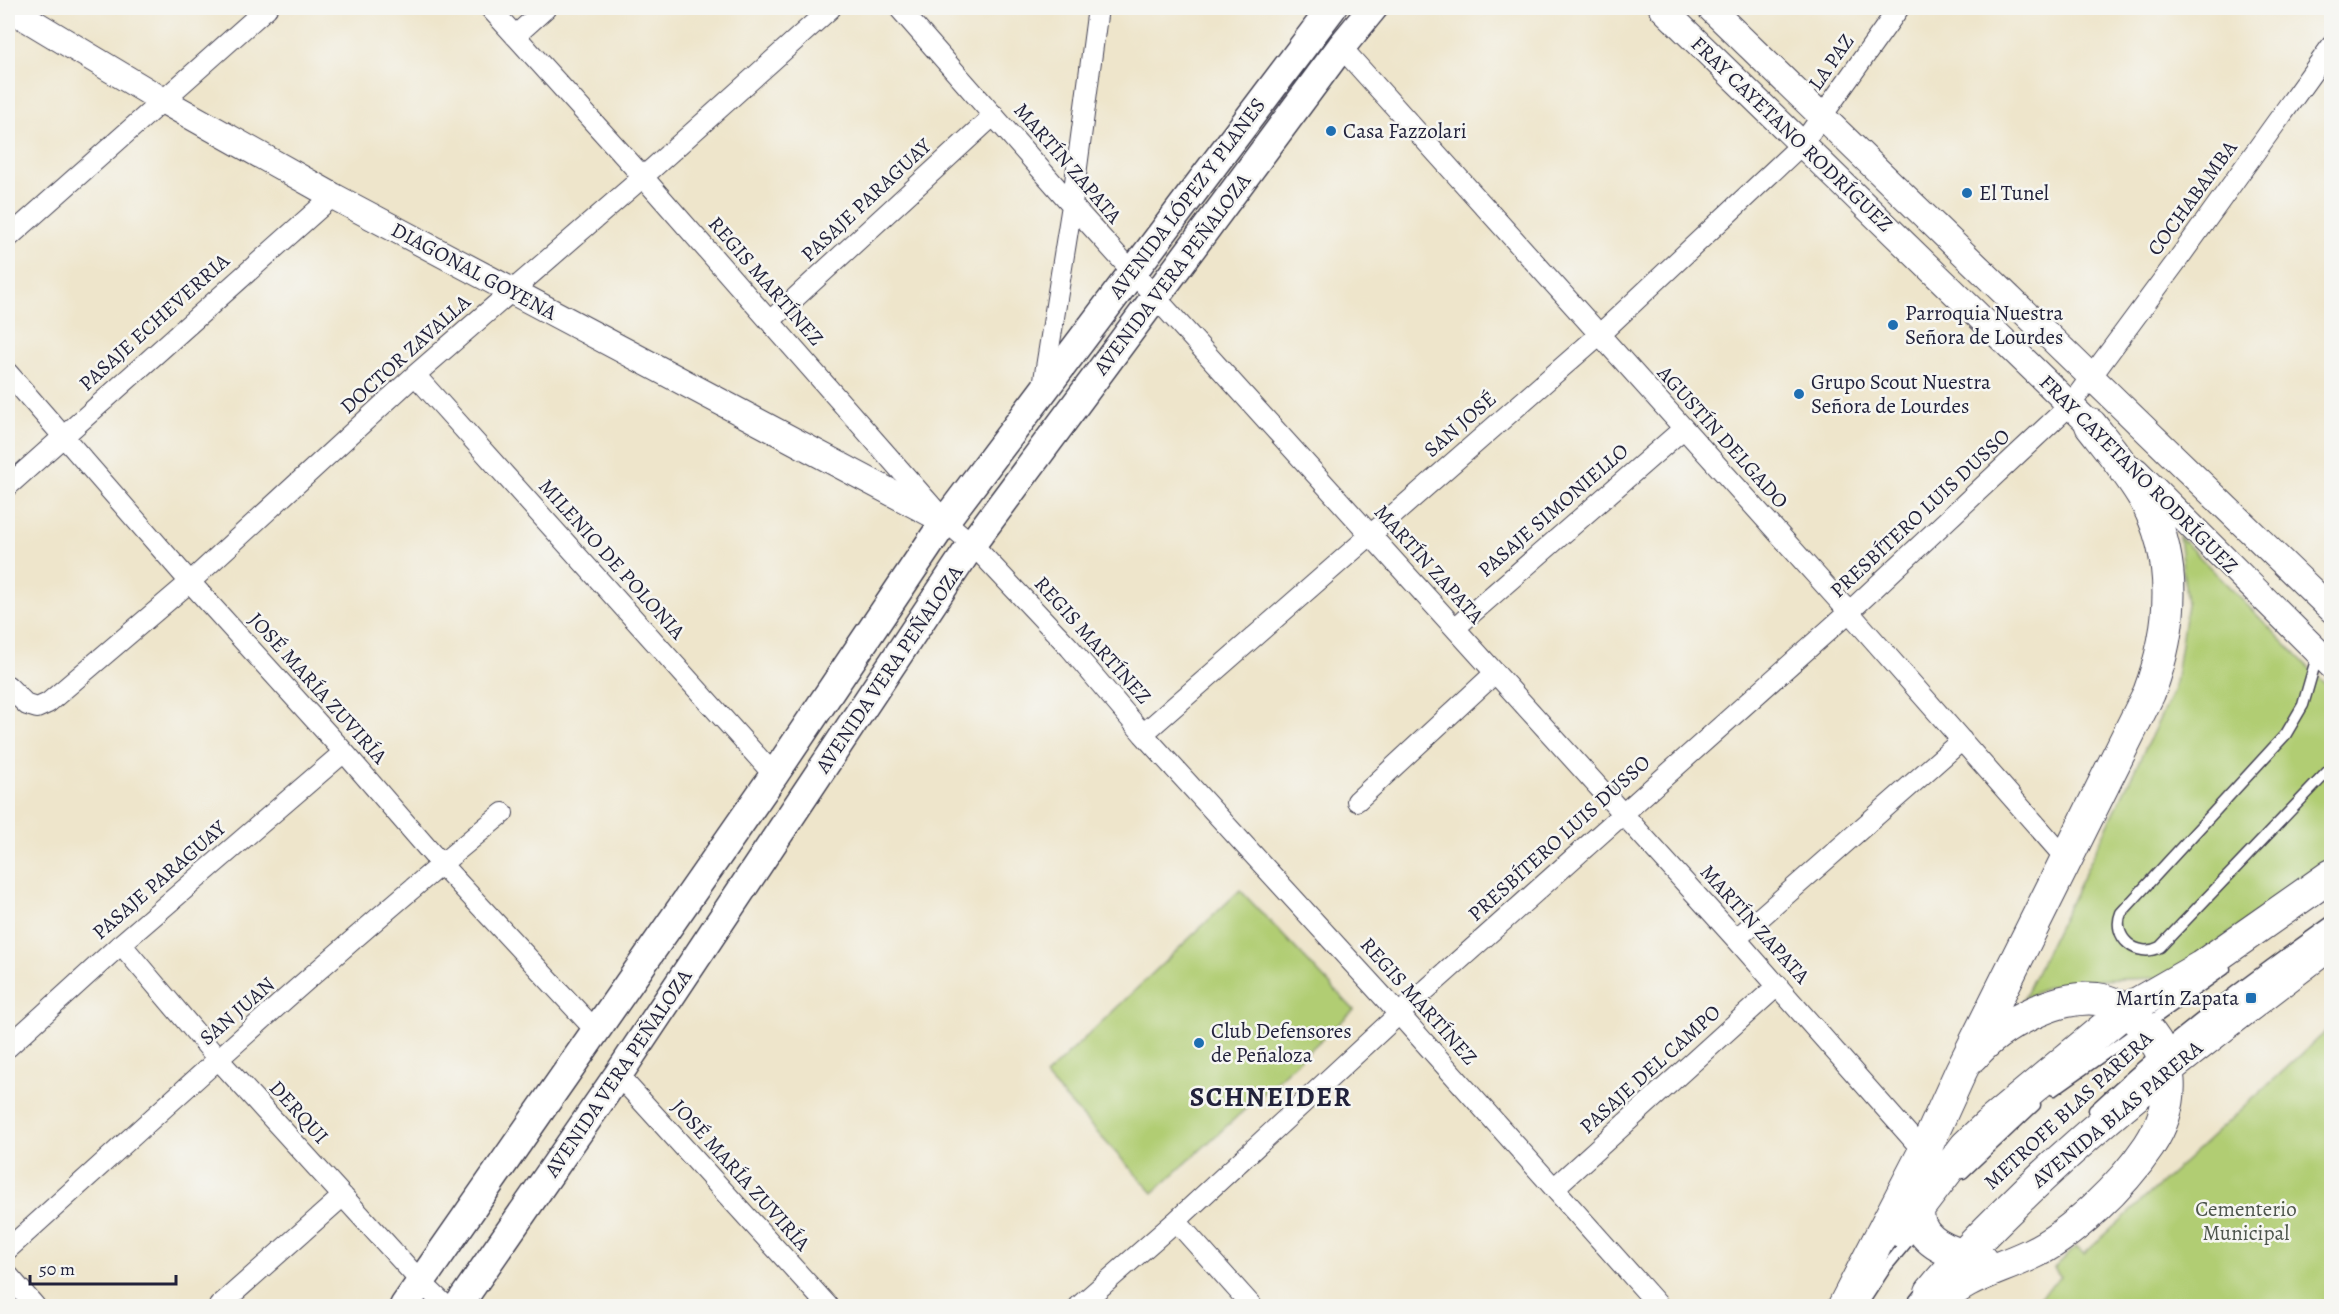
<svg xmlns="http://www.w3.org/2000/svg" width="2339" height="1314" font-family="Alegreya,serif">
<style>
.green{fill:#b1cd73;stroke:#6a7857;stroke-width:1.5}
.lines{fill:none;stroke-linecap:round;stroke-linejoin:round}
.service-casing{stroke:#413f51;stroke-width:13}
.minor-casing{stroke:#413f51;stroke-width:22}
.tertiary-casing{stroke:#413f51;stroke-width:28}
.secondary-casing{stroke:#413f51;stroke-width:31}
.primary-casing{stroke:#413f51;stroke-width:34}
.service{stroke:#fff;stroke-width:10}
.minor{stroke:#fff;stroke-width:20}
.tertiary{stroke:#fff;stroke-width:26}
.secondary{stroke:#fff;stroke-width:28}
.primary{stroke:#fff;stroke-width:32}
.poi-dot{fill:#1f6fb2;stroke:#f6f6f2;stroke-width:2}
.labels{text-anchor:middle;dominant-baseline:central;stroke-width:5;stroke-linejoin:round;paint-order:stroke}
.street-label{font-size:21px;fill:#22223b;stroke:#f6f6f2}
.poi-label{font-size:21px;fill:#22223b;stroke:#f6f6f2;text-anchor:start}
.park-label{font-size:21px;fill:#4d554c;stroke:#f6f6f2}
.district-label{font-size:27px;font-weight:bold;letter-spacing:1.5px;fill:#22223b;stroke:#f6f6f2}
</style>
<rect width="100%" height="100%" fill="#f6f6f2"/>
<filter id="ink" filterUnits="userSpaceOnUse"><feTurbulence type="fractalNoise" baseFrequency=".0167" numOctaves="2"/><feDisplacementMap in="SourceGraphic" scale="12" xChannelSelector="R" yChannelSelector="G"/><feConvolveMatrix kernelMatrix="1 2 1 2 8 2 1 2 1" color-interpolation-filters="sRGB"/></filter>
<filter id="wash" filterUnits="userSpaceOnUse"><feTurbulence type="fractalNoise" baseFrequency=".008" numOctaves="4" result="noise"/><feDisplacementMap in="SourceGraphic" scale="24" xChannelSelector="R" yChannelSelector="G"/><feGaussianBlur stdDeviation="1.35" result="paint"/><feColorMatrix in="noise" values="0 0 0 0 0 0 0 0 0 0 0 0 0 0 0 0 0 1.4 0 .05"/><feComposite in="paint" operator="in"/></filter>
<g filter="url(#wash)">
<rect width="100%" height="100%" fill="#eee5cb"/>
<path class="green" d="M2179 536 2331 690V859L2190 962 2158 978 2092 980 2048 987 2024 998 2174 689 2187 604Z
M1240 890 1354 1010 1153 1193 1045 1076Z
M2331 1027V1306H2030L2061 1277 2054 1268 2076 1247 2084 1254Z"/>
</g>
<g filter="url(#ink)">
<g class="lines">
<defs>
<path id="service" d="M2318 653 2303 705 2286 734 2121 913C2111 937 2137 959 2160 947L2332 767
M2054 1090 2225 969
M2094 1110C2168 1040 2249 980 2332 921
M1963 1173 2035 1105
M1861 1306 1887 1266 1912 1236
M1910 1306 1924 1288"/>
<path id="minor" d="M490 8 643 177 945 521 972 544 1070 648 1143 734 1399 1014 1659 1306
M899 8 1072 205 1736 939 1924 1152
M515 36 546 8
M1341 47 1849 612 2067 860
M8 238 267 8
M770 321 994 115
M8 373 190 582 344 752 441 864 596 1031
M415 375 774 775
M1043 386 1072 205 1098 8
M8 486 333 196
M1455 628 1683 429
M8 686 27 705 37 708 48 703 190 582 415 375 643 177 831 8
M1143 734 1599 335 1802 144 1899 8
M1357 801 1495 673
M1736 939 1962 740
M121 944 218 1059 422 1283 446 1306
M8 1047 121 944 344 752
M618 1075 828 1306
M1554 1188 1778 985
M1176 1221 1252 1306
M8 1249C171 1102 333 952 503 813
M8 1275 35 1306
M219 1306 343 1196
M1079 1306 1176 1221 1399 1014 1849 612 2071 404 2179 258 2332 45"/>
<path id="tertiary" d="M9 8 162 100 333 196 945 521
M1662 8 2104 438
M1710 8 2332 610
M2136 471 2332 666"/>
<path id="secondary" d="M404 1306 774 775 945 521 1332 8
M458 1306 618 1075 972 544 1341 47 1373 8"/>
<path id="primary" d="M1918 1192C1918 1202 1917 1216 1920 1225 1929 1248 1960 1255 1981 1260
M1901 1231 1966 1146 1988 1125 2126 1010 2201 967 2332 875
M1931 1292C1956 1261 1983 1234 2012 1206 2110 1108 2222 1027 2332 942
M1844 1306 1924 1152 1961 1071 2149 693C2173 629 2179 558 2143 496 2128 471 2109 448 2091 425
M1935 1306C1964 1276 1993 1272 2029 1255 2071 1236 2123 1185 2149 1146 2177 1103 2177 1056 2137 1020 2126 1010 2113 1001 2097 999 2057 995 1999 1025 1973 1056"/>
</defs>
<use href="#service" class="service-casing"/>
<use href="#minor" class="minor-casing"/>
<use href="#tertiary" class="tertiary-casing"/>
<use href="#secondary" class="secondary-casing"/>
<use href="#primary" class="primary-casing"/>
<use href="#service" class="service"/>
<use href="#minor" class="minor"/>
<use href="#tertiary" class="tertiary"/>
<use href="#secondary" class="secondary"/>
<use href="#primary" class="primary"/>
</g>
</g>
<g class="poi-dot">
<circle cx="1331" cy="131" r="6"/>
<circle cx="1967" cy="193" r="6"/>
<circle cx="1893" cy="325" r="6"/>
<circle cx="1799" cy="394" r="6"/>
<rect x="2245" y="992" width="12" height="12" rx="3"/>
<circle cx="1199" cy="1043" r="6"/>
</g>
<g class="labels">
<g class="street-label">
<text transform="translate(1831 62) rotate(-55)">LA PAZ</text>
<text transform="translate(1792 134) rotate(44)">FRAY CAYETANO RODRÍGUEZ</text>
<text transform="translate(1068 163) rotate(49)">MARTÍN ZAPATA</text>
<text transform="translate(1187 198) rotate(-53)">AVENIDA LÓPEZ Y PLANES</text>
<text transform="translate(2192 198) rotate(-54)">COCHABAMBA</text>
<text transform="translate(866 200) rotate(-43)">PASAJE PARAGUAY</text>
<text transform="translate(474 271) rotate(28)">DIAGONAL GOYENA</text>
<text transform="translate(1172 274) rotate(-53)">AVENIDA VERA PEÑALOZA</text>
<text transform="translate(766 281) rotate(49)">REGIS MARTÍNEZ</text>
<text transform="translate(154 322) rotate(-42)">PASAJE ECHEVERRIA</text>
<text transform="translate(405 354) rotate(-42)">DOCTOR ZAVALLA</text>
<text transform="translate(1460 424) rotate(-41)">SAN JOSÉ</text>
<text transform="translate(1723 437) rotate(48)">AGUSTÍN DELGADO</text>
<text transform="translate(2139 474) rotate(45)">FRAY CAYETANO RODRÍGUEZ</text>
<text transform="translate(1553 510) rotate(-41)">PASAJE SIMONIELLO</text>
<text transform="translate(1920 513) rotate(-43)">PRESBÍTERO LUIS DUSSO</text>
<text transform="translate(612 559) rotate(48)">MILENIO DE POLONIA</text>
<text transform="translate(1429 564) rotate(48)">MARTÍN ZAPATA</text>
<text transform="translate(1093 640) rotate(48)">REGIS MARTÍNEZ</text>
<text transform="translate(889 669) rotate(-56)">AVENIDA VERA PEÑALOZA</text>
<text transform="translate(318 688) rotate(48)">JOSÉ MARÍA ZUVIRÍA</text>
<text transform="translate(1559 838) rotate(-42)">PRESBÍTERO LUIS DUSSO</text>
<text transform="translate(159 880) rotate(-41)">PASAJE PARAGUAY</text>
<text transform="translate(1755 924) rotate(48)">MARTÍN ZAPATA</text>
<text transform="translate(1419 1001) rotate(48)">REGIS MARTÍNEZ</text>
<text transform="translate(237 1011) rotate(-41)">SAN JUAN</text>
<text transform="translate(1650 1069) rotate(-42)">PASAJE DEL CAMPO</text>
<text transform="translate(618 1073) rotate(-56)">AVENIDA VERA PEÑALOZA</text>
<text transform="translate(2068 1110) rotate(-43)">METROFE BLAS PARERA</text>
<text transform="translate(299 1112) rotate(48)">DERQUI</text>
<text transform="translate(2117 1114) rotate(-40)">AVENIDA BLAS PARERA</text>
<text transform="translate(741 1175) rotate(48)">JOSÉ MARÍA ZUVIRÍA</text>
</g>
<g class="poi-label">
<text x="1343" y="131">Casa Fazzolari</text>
<text x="1979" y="193">El Tunel</text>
<text x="1905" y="313">Parroquia Nuestra<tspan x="1905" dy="24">Señora de Lourdes</tspan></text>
<text x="1811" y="382">Grupo Scout Nuestra<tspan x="1811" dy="24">Señora de Lourdes</tspan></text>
<text x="2239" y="998" text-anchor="end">Martín Zapata</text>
<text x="1211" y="1031">Club Defensores<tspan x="1211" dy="24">de Peñaloza</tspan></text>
</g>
<g class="park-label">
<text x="2246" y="1209">Cementerio<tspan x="2246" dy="24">Municipal</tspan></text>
</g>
<g class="district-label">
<text x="1271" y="1097">SCHNEIDER</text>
</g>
</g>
<rect width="2339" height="1314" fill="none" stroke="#f6f6f2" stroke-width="30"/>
<path d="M30 1275v9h146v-9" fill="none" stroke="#22223b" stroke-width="3"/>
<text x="39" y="1275" font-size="18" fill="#22223b" stroke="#f6f6f2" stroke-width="4.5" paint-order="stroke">50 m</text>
</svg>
